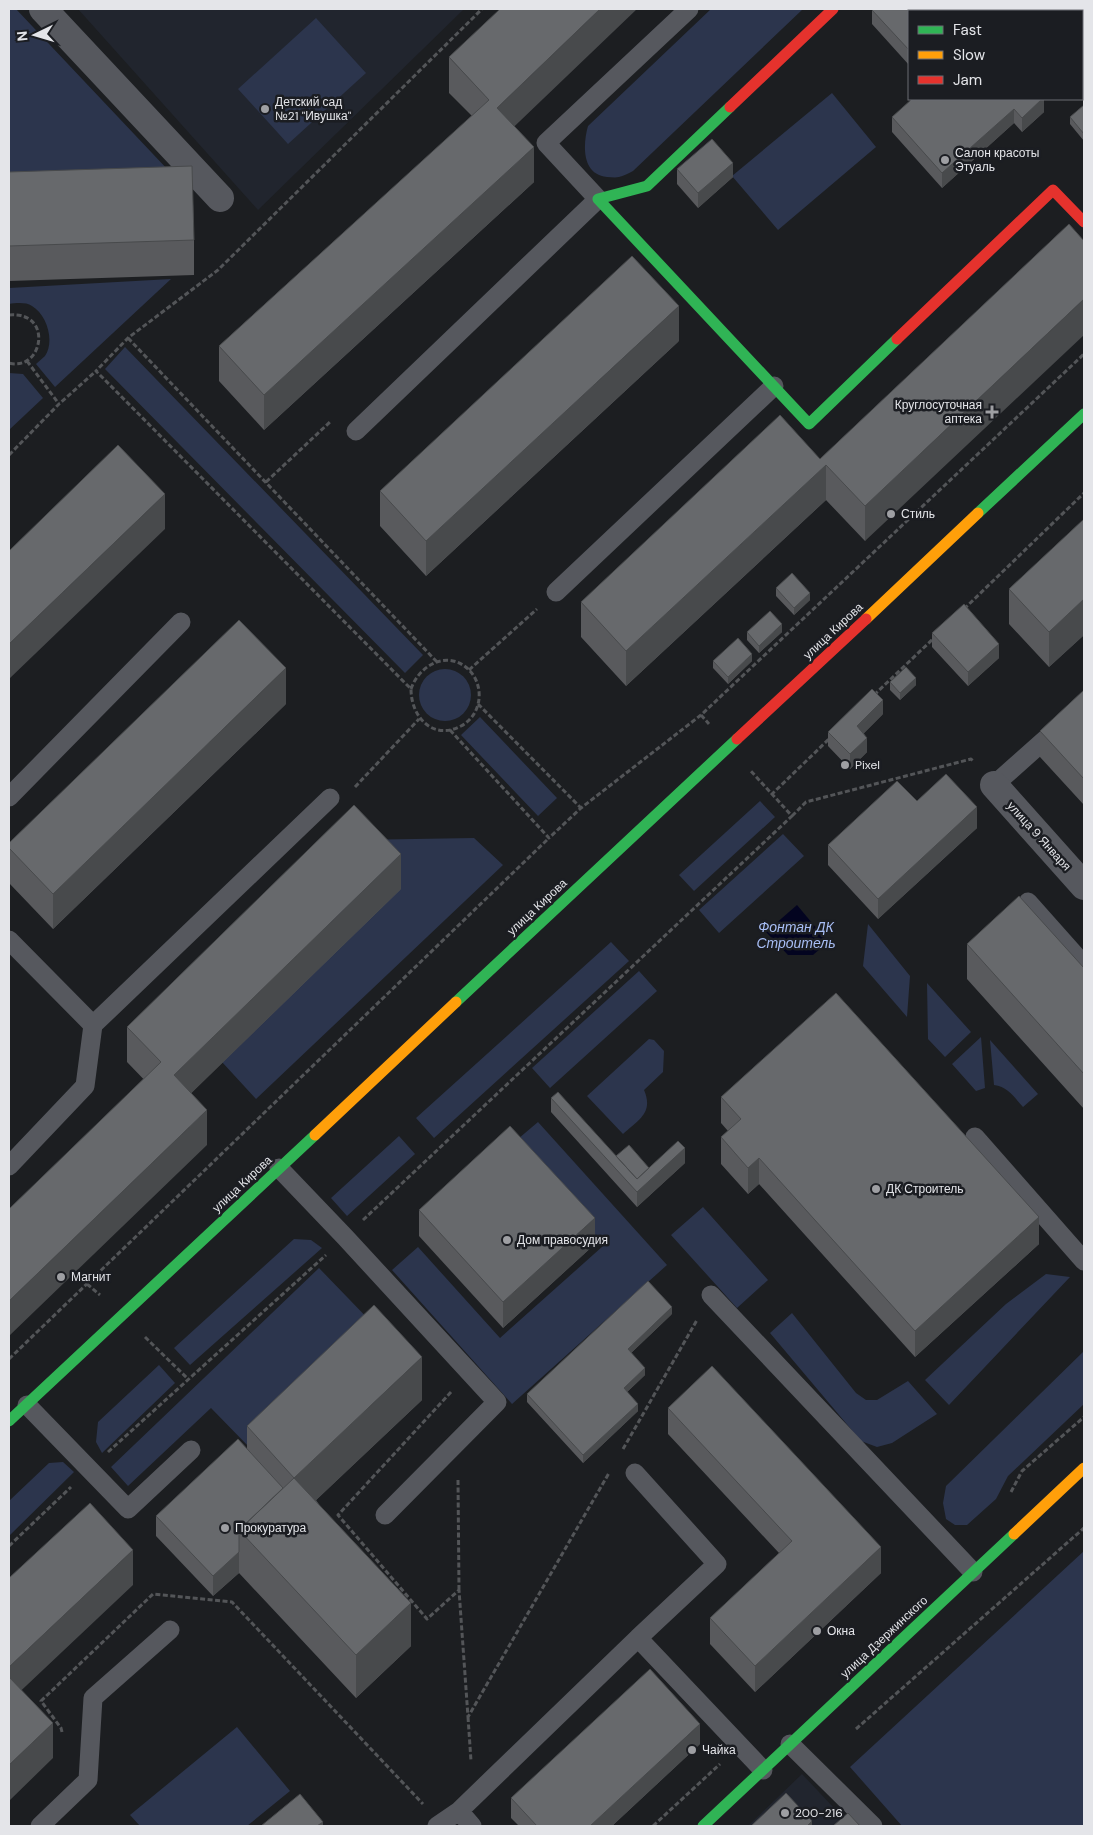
<svg xmlns="http://www.w3.org/2000/svg" width="1093" height="1835" font-family="'DM Sans',sans-serif">
<style>
.built{fill:#21252e}
.green{fill:#2c354d}
.water{fill:#030420}
.lines{fill:none;stroke-linecap:round;stroke-linejoin:round}
.path{stroke:#535558;stroke-width:3;stroke-dasharray:5 2.5;stroke-linecap:butt}
.lane{stroke:#56585e;stroke-width:19}
.street{stroke:#56585e;stroke-width:28}
.fast{stroke:#30b455;stroke-width:11}
.slow{stroke:#ff9f0a;stroke-width:11}
.jam{stroke:#e5322d;stroke-width:11}
.wall{fill:#595a5d}
.shaded-wall{fill:#484a4c}
.building{fill:#67696c;stroke:#484a4c}
.poi-dot{fill:#9e9fa3;stroke:#1b1d22;stroke-width:2}
.labels{text-anchor:middle;dominant-baseline:central;stroke-width:5;stroke-linejoin:round;paint-order:stroke}
.poi-label{font-size:12px;fill:#e4e5e9;stroke:#1b1d22;text-anchor:start}
.street-label{font-size:12px;fill:#e4e5e9;stroke:#1b1d22}
.water-label{font-size:14px;font-style:italic;fill:#a7bdf4;stroke:#1b1d22}
</style>
<rect width="100%" height="100%" fill="#1c1e21"/>
<path class="built" d="M78 9H464L258 210Z
M802 1774 851 1826H748Z"/>
<path class="green" d="M9 9H16L169 171 9 175Z
M711 9H803L633 171C629 173 623 176 619 177 615 178 611 177 607 177 581 174 583 144 588 126Z
M316 18 366 73 288 144 238 89Z
M832 93 876 147 778 230 732 176Z
M171 279 55 387 36 364C39 361 42 359 45 356 55 341 47 315 32 306 26 302 16 303 9 304V288Z
M125 347 423 655 405 673 105 369Z
M9 373 23 374 43 398 9 430Z
M419 695a26 26 0 1 1 52 0a26 26 0 1 1-52 0Z
M480 717 557 798 538 816 461 735Z
M760 801 775 817 694 891 679 875Z
M783 834 804 856 719 933 699 910Z
M474 838 503 865 256 1099 222 1062 354 840Z
M868 924 910 976 907 1017 863 966Z
M611 942 629 961 434 1138 416 1118Z
M639 971 657 991 550 1088 532 1068Z
M927 983 971 1032 945 1057 928 1039Z
M981 1037 985 1088 976 1091 952 1064Z
M649 1039 654 1040 664 1051 663 1072 644 1090C654 1113 638 1120 623 1134L587 1096Z
M990 1040 1038 1094 1023 1107C1014 1097 1008 1087 994 1085Z
M538 1122 667 1265 512 1404 392 1270 418 1247 500 1338 603 1246 512 1144Z
M399 1136 415 1154 347 1216 331 1198Z
M703 1207 768 1280 737 1308 671 1235Z
M294 1239 311 1240 322 1248 190 1365 174 1348Z
M319 1268 376 1327 250 1448 211 1408 128 1486 111 1467Z
M1046 1274 1070 1277 949 1405 925 1380 1006 1304Z
M792 1313 856 1393 866 1400H877L908 1381 937 1414 892 1443 877 1447 861 1441 770 1333Z
M1084 1351V1404L1008 1476 996 1499 967 1525H955L946 1519 943 1503 946 1486Z
M159 1365 175 1383 102 1453 96 1442 98 1422Z
M63 1462 74 1472 9 1536V1501L49 1463Z
M1084 1551V1826H902L850 1767Z
M237 1727 290 1791 247 1826H140L130 1815Z"/>
<path class="water" d="M797 905 828 942 813 955H788L766 932Z"/>
<g class="lines">
<path class="path" d="M9 315C54 311 43 372 9 363
M128 338 437 662
M27 361 59 404
M9 455 59 404 96 371
M266 482 331 421
M964 609 1084 493
M469 670 537 609
M411 689C419 665 448 649 469 670 485 686 482 715 461 726 433 741 411 717 411 689L96 371 128 338 218 270 482 9
M874 695 935 637
M478 704 581 808
M701 715 709 724
M450 730 549 838 581 808 701 715 1084 354
M355 787 419 719
M771 795 830 738
M792 816 806 802 971 759 974 762
M363 1220 792 816 750 770
M87 1284 100 1295
M145 1337 188 1379
M9 1359 549 838
M451 1392 338 1515 427 1619 459 1590 468 1717 609 1473
M623 1449 697 1320
M108 1452 326 1255
M458 1480 459 1590
M1011 1492 1022 1471 1084 1417
M9 1546 71 1487
M468 1717 471 1761
M856 1729 1084 1528
M62 1732 61 1728 41 1701 153 1594 232 1602 423 1804
M653 1826 720 1764"/>
<path class="lane" d="M356 431 598 199 546 143 689 9
M556 592 774 386
M994 785 1084 705
M9 797 181 622
M1028 902 1084 965
M9 940 93 1025 85 1086 9 1166
M93 1025 330 798
M975 1137 1084 1261
M279 1168 345 1237 497 1402 385 1515
M711 1295 973 1572
M27 1405 128 1509 191 1450
M635 1473 717 1564 638 1638
M790 1744 873 1826
M40 1826 88 1780 93 1698 170 1630
M437 1826 459 1811
M472 1826 459 1811 638 1638 763 1770"/>
<path class="street" d="M43 9 220 198
M994 785 1084 886"/>
<path class="fast" d="M730 107 647 186 598 199 809 424 897 339
M978 513 1084 414
M456 1002 737 739
M9 1421 315 1135
M703 1826 1014 1534"/>
<path class="slow" d="M866 619 978 513
M315 1135 456 1002
M1014 1534 1084 1468"/>
<path class="jam" d="M730 107 833 9
M897 339 1053 190 1084 222
M737 739 866 619"/>
</g>
<path class="wall" d="M872 10 909 11V65L872 24Z
M449 57 514 126 534 182 264 430 219 381V346L472 116 449 93Z
M1044 99V112L1022 132 1014 123 942 188 892 132V117Z
M1084 105V141L1070 124V117Z
M677 169 733 177 698 208 677 184Z
M9 172 194 240V275L9 281Z
M1069 224 865 541 826 500 626 686 581 637V602L820 459Z
M679 341 426 576 380 526V491Z
M1084 519V635L1049 667 1009 624V589Z
M776 588 810 600 794 615 776 596Z
M747 632H782L759 653 747 640Z
M932 633 999 658 968 686 932 647Z
M713 661H752L728 684 713 668Z
M890 682 916 685 900 700 890 690Z
M1084 690V805L1040 757V731Z
M286 704 53 929 9 883V843Z
M883 714 864 733 867 752 850 769 828 746V732Z
M917 801 977 828 878 919 828 865V845Z
M401 889 191 1093 207 1145 127 1062V1027Z
M967 944 1084 968V1109L967 979Z
M721 1097 1039 1244 915 1357 759 1184 748 1194 721 1164V1137L728 1131 721 1123Z
M551 1098 616 1156 649 1168 685 1163 637 1207 551 1112Z
M419 1210 595 1244 503 1328 419 1236Z
M672 1314 631 1353 645 1375 627 1392 638 1411 583 1463 527 1402V1394Z
M422 1400 316 1500 411 1646 356 1698 239 1573 213 1596 156 1536V1516L247 1449V1426Z
M668 1408 881 1573 755 1692 710 1644V1618L779 1553 668 1434Z
M700 1744 612 1826H519L511 1818V1798Z"/>
<path class="shaded-wall" d="M600 9H637L497 143V108Z
M1084 45V59L1082 61V47Z
M1042 99H1044V112L1022 132V118Z
M1014 109V123L942 188V173Z
M534 147V182L264 430V395Z
M733 163V177L698 208V193Z
M1084 299V335L865 541V506Z
M679 306V341L426 576V541Z
M826 465V500L626 686V651Z
M165 494V529L9 679V644Z
M810 593V600L794 615V608Z
M1084 599V635L1049 667V632Z
M782 624V632L759 653V646Z
M999 644V658L968 686V672Z
M752 654V661L728 684V677Z
M286 668V704L53 929V894Z
M916 678V685L900 700V693Z
M883 700V714L857 740V726Z
M867 738V752L850 769V754Z
M977 807V828L878 919V899Z
M401 854V889L174 1110V1075Z
M207 1110V1145L9 1336V1301Z
M685 1148V1163L637 1207V1186Z
M759 1158V1184L748 1194V1168Z
M1039 1217V1244L915 1357V1331Z
M595 1218V1244L503 1328V1302Z
M672 1307V1314L628 1356V1349Z
M422 1357V1400L294 1521V1478Z
M645 1368V1375L624 1395V1388Z
M638 1404V1411L583 1463V1455Z
M881 1547V1573L755 1692V1666Z
M133 1550V1585L9 1702V1667Z
M239 1552V1573L213 1596V1576Z
M411 1603V1646L356 1698V1655Z
M53 1723V1758L9 1801V1765Z
M700 1724V1744L612 1826H590Z
M812 1821V1826H807Z
M323 1822V1826H317Z"/>
<path class="building" d="M500 9H600L497 108 534 147 264 395 219 346 489 100 449 57Z
M873 9H963L965 11H909V50L872 10Z
M1010 9H1084V45L1082 47V11H1007Z
M912 99H1042L1022 118 1014 109 942 173 892 117Z
M1084 105V134L1070 117Z
M712 139 733 163 698 193 677 169Z
M192 166 194 240 9 246V172Z
M1069 224 1084 241V299L865 506 826 465 626 651 581 602 780 415 820 459Z
M632 256 679 306 426 541 380 491Z
M118 445 165 494 9 644V551Z
M1084 519V599L1049 632 1009 589Z
M792 573 810 593 794 608 776 588Z
M964 604 999 644 968 672 932 633Z
M770 611 782 624 759 646 747 632Z
M239 620 286 668 53 894 9 848V843Z
M738 638 752 654 728 677 713 661Z
M906 667 916 678 900 693 890 682Z
M872 689 883 700 857 726 867 738 850 754 828 732Z
M1084 690V779L1040 731Z
M946 774 977 807 878 899 828 845 897 781 917 801Z
M354 805 401 854 174 1075 207 1110 9 1301V1209L161 1062 127 1027Z
M1019 896 1084 968V1074L967 944Z
M836 993 1039 1217 915 1331 759 1158 748 1168 721 1137 741 1119 721 1097Z
M558 1092 637 1179 678 1141 685 1148 637 1192 551 1098Z
M510 1126 595 1218 503 1302 419 1210Z
M629 1145 649 1168 637 1179 616 1156Z
M648 1281 672 1307 628 1349 645 1368 624 1388 638 1404 583 1455 527 1394Z
M374 1305 422 1357 294 1478 411 1603 356 1655 239 1530 294 1478 247 1426Z
M712 1366 881 1547 755 1666 710 1618 792 1541 668 1408Z
M238 1439 283 1488 239 1530V1552L213 1576 156 1516Z
M90 1503 133 1550 9 1667V1578Z
M650 1669 700 1724 590 1826H537L511 1798Z
M9 1677 53 1723 9 1765Z
M786 1793 812 1821 807 1826H751Z
M300 1794 323 1822 317 1826H261Z
M848 1813 860 1826H833Z"/>
<g class="poi-dot">
<circle cx="265" cy="109" r="5"/>
<circle cx="945" cy="160" r="5"/>
<path d="M989.5 404.5h5v5h5v5h-5v5h-5v-5h-5v-5h5z"/>
<circle cx="891" cy="514" r="5"/>
<circle cx="845" cy="765" r="5"/>
<circle cx="876" cy="1189" r="5"/>
<circle cx="507" cy="1240" r="5"/>
<circle cx="61" cy="1277" r="5"/>
<circle cx="225" cy="1528" r="5"/>
<circle cx="817" cy="1631" r="5"/>
<circle cx="692" cy="1750" r="5"/>
<circle cx="785" cy="1813" r="5"/>
</g>
<g class="labels">
<g class="poi-label">
<text x="275" y="102">Детский сад<tspan x="275" dy="14">№21 "Ивушка"</tspan></text>
<text x="955" y="153">Салон красоты<tspan x="955" dy="14">Этуаль</tspan></text>
<text x="982" y="405" text-anchor="end">Круглосуточная<tspan x="982" dy="14">аптека</tspan></text>
<text x="901" y="514">Стиль</text>
<text x="855" y="765">Pixel</text>
<text x="886" y="1189">ДК Строитель</text>
<text x="517" y="1240">Дом правосудия</text>
<text x="71" y="1277">Магнит</text>
<text x="235" y="1528">Прокуратура</text>
<text x="827" y="1631">Окна</text>
<text x="702" y="1750">Чайка</text>
<text x="795" y="1813">200-216</text>
</g>
<g class="street-label">
<text transform="translate(833 631) rotate(-43)">улица Кирова</text>
<text transform="translate(1039 836) rotate(48)">улица 9 Января</text>
<text transform="translate(537 907) rotate(-43)">улица Кирова</text>
<text transform="translate(242 1184) rotate(-43)">улица Кирова</text>
<text transform="translate(884 1637) rotate(-43)">улица Дзержинского</text>
</g>
<g class="water-label">
<text x="796" y="927">Фонтан ДК<tspan x="796" dy="16">Строитель</tspan></text>
</g>
</g>
<rect width="1093" height="1835" fill="none" stroke="#e4e5e9" stroke-width="20"/>
<rect x="908" y="10" width="175" height="90" fill="#1b1d22" stroke="#6b6d72"/>
<rect x="918" y="26" width="25" height="8" fill="#30b455" stroke="#6b6d72"/>
<text x="953" y="35" font-size="15" fill="#e4e5e9">Fast</text>
<rect x="918" y="51" width="25" height="8" fill="#ff9f0a" stroke="#6b6d72"/>
<text x="953" y="60" font-size="15" fill="#e4e5e9">Slow</text>
<rect x="918" y="76" width="25" height="8" fill="#e5322d" stroke="#6b6d72"/>
<text x="953" y="85" font-size="15" fill="#e4e5e9">Jam</text>
<g transform="translate(35 35) rotate(265)" stroke="#1b1d22" stroke-width="4" paint-order="stroke">
<path d="M0-4L9 19L0 12L-9 19Z" fill="#e4e5e9"/>
<text y="-8" font-size="14" font-weight="bold" text-anchor="middle" fill="#e4e5e9">N</text>
</g>
</svg>
